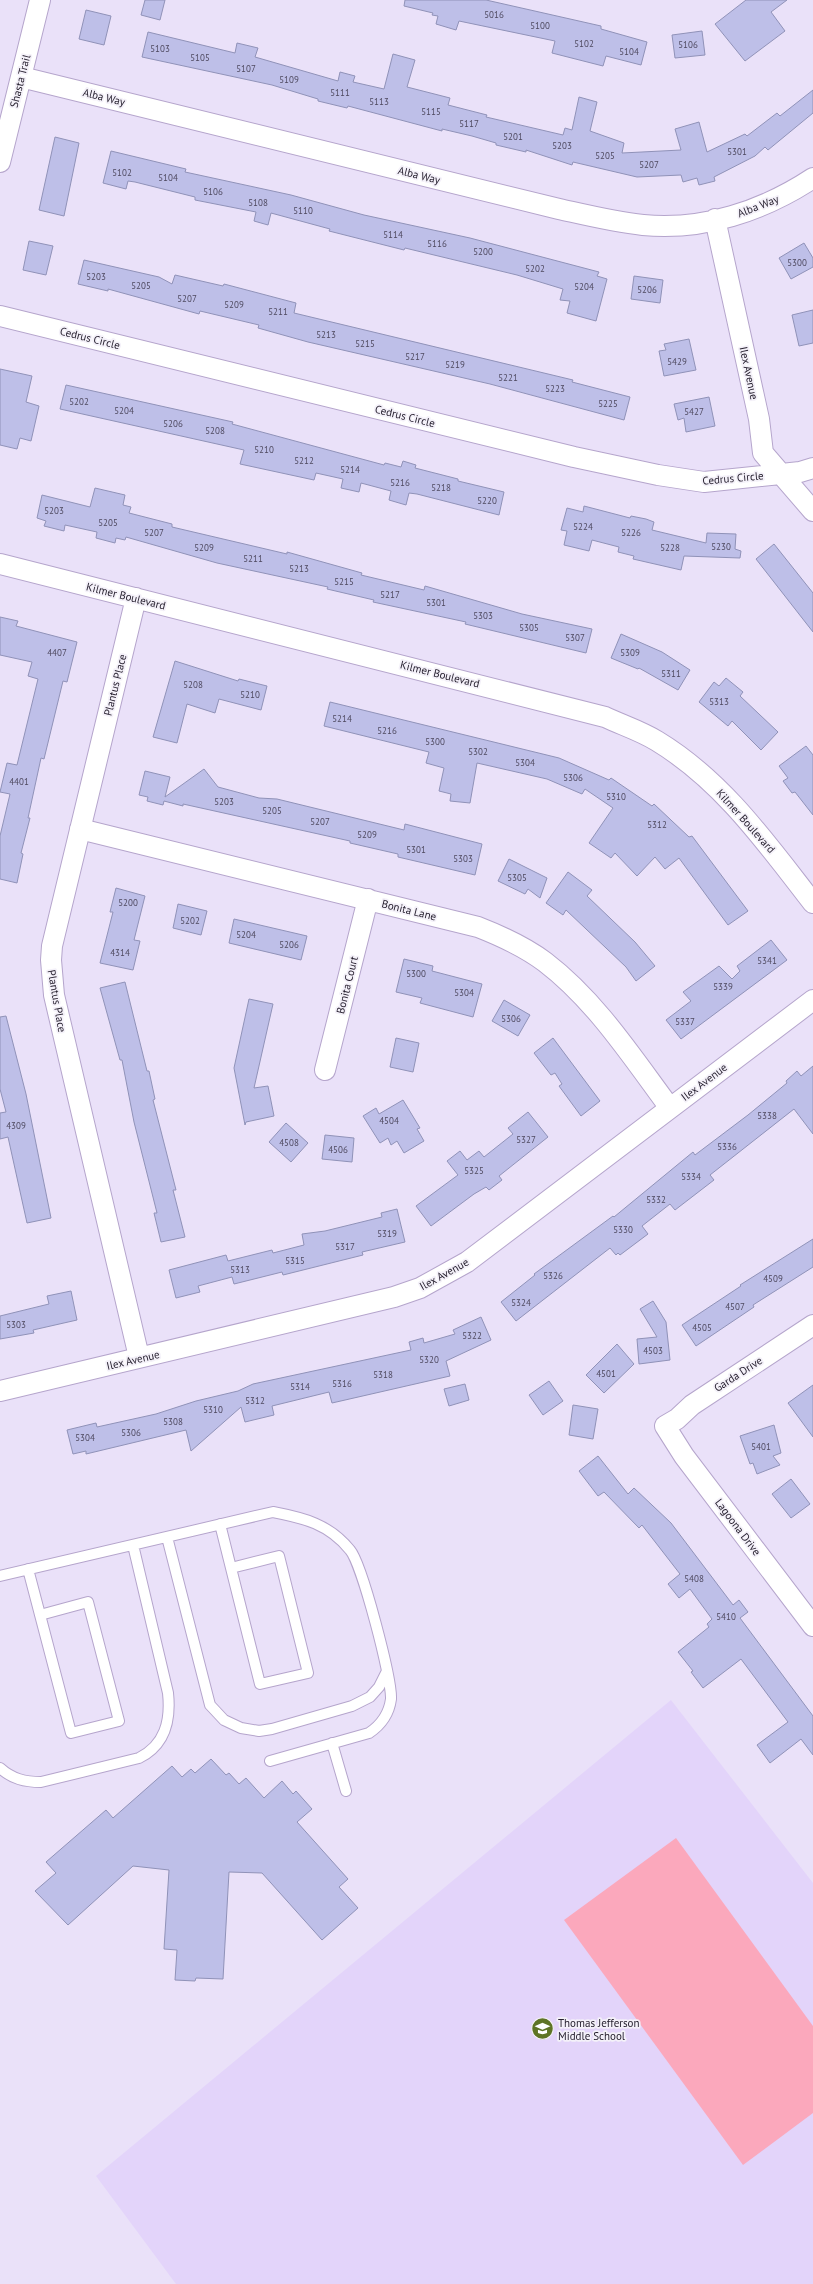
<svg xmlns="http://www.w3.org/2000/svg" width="813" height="2284" font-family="'PT Sans',sans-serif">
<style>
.built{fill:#e3d4fa}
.green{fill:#fba8bc}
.building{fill:#bebfe8;stroke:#9092b8}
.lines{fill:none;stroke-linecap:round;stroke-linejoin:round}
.service-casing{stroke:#b5a5cc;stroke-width:12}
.minor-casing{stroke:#b5a5cc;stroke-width:22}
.service{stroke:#fff;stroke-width:10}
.minor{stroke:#fff;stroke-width:20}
.labels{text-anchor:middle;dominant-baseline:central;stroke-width:3.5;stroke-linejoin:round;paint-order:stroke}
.number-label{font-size:9px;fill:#4e495f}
.street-label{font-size:11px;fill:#282231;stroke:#f4f1f9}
.poi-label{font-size:11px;fill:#282231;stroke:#f4f1f9;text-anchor:start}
</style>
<rect width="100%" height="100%" fill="#eae1f9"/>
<path class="built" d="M671 1700 813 1883V2284H176L96 2176Z"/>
<path class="green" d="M676 1838 813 2026V2113L743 2165 564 1920Z"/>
<path class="building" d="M145 0H165L160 20 141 15Z
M405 0H486L601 26V29L647 42 641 65 606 56 603 66 552 53 555 41 459 21 456 30 436 24 438 16 432 15 433 13 404 6Z
M746 0H787L771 12 785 31 745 61 715 24Z
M86 10 111 16 104 45 79 39Z
M702 31 705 55 675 58 672 35Z
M148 32 235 53 237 43 258 48 255 57 338 81 340 72 355 76 353 82 384 89 393 54 415 60 407 87 450 98 448 105 487 115 486 117 563 135 565 128 572 130 579 97 597 102 590 131 624 143 622 153 681 150 675 129 699 122 707 152 745 134 747 136 777 113 780 116 813 90V113L768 150 765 147 755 156 714 177 715 181 699 185 697 178 683 182 681 175 637 177 573 162 572 165 526 150V152L496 145V143L472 136 442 129V131L348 106 347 108 318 101V99L272 85 142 57Z
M55 137 79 143 64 216 39 210Z
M111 151 186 169 185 172 291 195 364 215 470 238 599 272 597 276 607 279 596 321 567 313 570 301 560 300 563 289 517 275 405 248 404 250 329 231 330 229 271 213 268 225 254 221 256 212 195 200V197L135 182 128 181 126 189 103 183Z
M29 241 53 246 46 275 23 270Z
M804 243 813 258V267L791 279 779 258Z
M84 260 159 277 172 284 175 275 223 286 224 284 296 303 294 313 573 380 572 382 630 397 624 420 490 384 308 342 258 328 259 325 200 311 199 314 108 289V291L78 284Z
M634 276 663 280 660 303 631 299Z
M813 310V343L799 346 792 315Z
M689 339 696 370 664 376 659 351 666 350 664 344Z
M0 369 32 376 26 402 39 406 31 441 20 438 17 449 0 445Z
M66 385 233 422 232 424 384 465 385 463 401 467 403 461 416 465 415 468 458 479V481L504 492 499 515 417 494 409 493 406 505 389 500 391 491 361 483 359 492 341 488 343 479 316 473 314 480 240 464 244 450 60 409Z
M709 397 715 426 686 432 684 418 678 420 674 404Z
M95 488 125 495 123 505 131 507 129 513 172 524V527L287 554V552L362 573 361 575 424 590 425 586 522 614 592 629 586 653 465 624 466 622 373 602 374 600 327 589 328 587 217 563 126 537 125 540 116 538 115 543 96 538 97 532 65 525 64 531 44 526 46 521 37 518 42 495 90 507Z
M584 506 630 518 631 516 646 519 654 522 652 530 706 543 707 533 736 534 735 549 741 551 740 558 684 556 681 570 633 559 634 556 618 552 619 547 592 540 589 551 564 545 567 531 561 530 567 508 583 512Z
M774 544 813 593V632L756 559Z
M0 617 18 621 16 626 77 642 67 682 63 681 44 759 41 758 28 818H30L21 853 23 854 17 883 0 879V836L10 794 0 792 7 763 17 765 38 679 28 676 32 662 0 655Z
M621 634 662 652 690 670 678 690 639 668 638 669 611 658Z
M175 661 238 681 239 679 267 686 261 710 219 699 215 713 187 704 177 743 153 737Z
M726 678 743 692 740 696 778 732 761 750 732 721 728 726 699 702 714 682 719 686Z
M330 702 559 758 609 780 611 778 652 806 654 804 689 837 692 836 748 911 728 925 679 858 665 869 655 857 637 876 615 853 611 858 589 843 613 808 585 789 582 794 547 779 477 763 470 803 450 801 451 794 439 791 444 768 426 763 429 752 324 726Z
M806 746 813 755V815L795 792 792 793 783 781 788 778 779 766Z
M204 769 218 787 259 798 277 799 404 830 405 824 482 844 475 875 398 857V854L350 843V841L183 804V806L164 801 163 805 147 801 148 797 139 795 145 771 170 777 165 797Z
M509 859 547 878 540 898 528 889 525 894 498 881Z
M568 872 592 890 587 896 635 942 655 966 636 981 626 967 566 910 563 915 546 903Z
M116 888 145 896 134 940 140 941 133 970 100 963 113 912H110Z
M178 904 207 911 201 935 173 928Z
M234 919 307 936 301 960 229 943Z
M771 940 787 960 681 1039 666 1020 691 1001 683 992 719 966 732 979 740 971 737 966Z
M404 959 433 966 432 971 482 984 473 1017 420 1003 422 998 396 992Z
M125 982 147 1071H149L155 1099 153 1100 176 1190H173L185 1237 161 1242 154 1213H157L134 1122 122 1060H120L100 988Z
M249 999 273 1004 254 1088 268 1086 274 1116 246 1122 245 1125 234 1068Z
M504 1000 530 1015 518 1036 492 1021Z
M6 1016 26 1094 51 1218 27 1223 8 1137 0 1139V1113L6 1112 0 1089V1017Z
M396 1038 419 1043 413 1072 390 1067Z
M553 1038 600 1101 581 1116 559 1086 562 1084 555 1073 551 1075 534 1053Z
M813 1066V1134L794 1109 710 1175 714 1180 675 1210 670 1204 642 1226 648 1234 620 1255 618 1253 616 1255 610 1248 516 1321 501 1302 535 1275 534 1274 613 1216 614 1217 693 1152 695 1155 748 1115 787 1083 786 1081 797 1071 801 1076Z
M403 1100 420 1128 417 1129 424 1141 404 1153 397 1141 391 1145 388 1138 380 1143 363 1116 376 1108 379 1114Z
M528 1112 548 1137 499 1176 502 1180 489 1190 486 1187 474 1194 431 1226 416 1206 458 1175 447 1161 460 1151 467 1160 479 1151 484 1157 513 1134 508 1128Z
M286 1123 308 1143 291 1162 269 1142Z
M325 1135 354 1138 352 1162 322 1159Z
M397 1209 405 1242 362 1252 363 1255 283 1275 282 1272 234 1284 232 1277 198 1286 200 1292 176 1298 169 1270 226 1255 228 1261 272 1250 273 1253 304 1245 302 1234 325 1231 382 1217 381 1213Z
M813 1239V1267L753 1305 754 1307 696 1346 682 1325 741 1286 740 1285Z
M71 1291 77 1320 33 1330 34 1333 0 1339V1316L49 1304 47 1296Z
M653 1301 666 1322 670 1360 639 1364 637 1339 657 1337 640 1309Z
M481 1317 491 1340 446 1361 450 1376 332 1403 329 1392 272 1406 274 1415 245 1422 241 1407 191 1451 186 1430 86 1454V1451L73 1454 67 1430 96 1423 97 1427 156 1414 196 1401 238 1391 253 1384 411 1350 409 1342 423 1338 424 1343 455 1334 453 1330Z
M617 1344 634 1364 604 1393 586 1375Z
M549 1381 563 1401 543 1415 529 1395Z
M465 1384 469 1400 449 1406 444 1389Z
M813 1385V1437L788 1403Z
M573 1405 598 1409 593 1439 569 1435Z
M774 1425 781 1453 773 1456 780 1465 757 1474 753 1463 750 1464 740 1436Z
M598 1456 628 1494 634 1488 671 1523 733 1605 739 1600 748 1612 740 1618 813 1716V1755L801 1739 770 1763 757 1745 788 1722 741 1659 703 1688 691 1672 693 1671 678 1652 709 1627 707 1624 712 1619 690 1589 679 1598 668 1584 680 1574 642 1525 639 1528 604 1492 598 1496 579 1471Z
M791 1479 810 1504 791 1518 772 1494Z
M211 1759 226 1775 229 1773 239 1784 246 1778 264 1798 282 1781 293 1794 296 1791 312 1809 297 1822 348 1879 339 1887 358 1908 322 1940 262 1873 229 1872 223 1979 196 1978 195 1981 175 1980 177 1950 164 1949 169 1870 133 1866 68 1925 35 1891 56 1873 46 1862 106 1810 113 1818 172 1766 182 1777 191 1769 195 1773Z"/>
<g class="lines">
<defs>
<path id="service" d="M220 1524 260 1684 308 1673 279 1556 231 1568
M167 1537 210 1705 224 1720 241 1728 259 1731 272 1729 352 1706 370 1697 379 1687 387 1671
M28 1569 71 1733 119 1721 88 1602 40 1615
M0 1576 273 1512C304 1518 329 1524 350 1550 362 1564 392 1679 391 1699 389 1714 381 1725 369 1733L270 1761
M332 1743 346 1791
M0 1768C12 1779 25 1782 41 1782L139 1758C165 1745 171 1721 168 1693L133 1545"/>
<path id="minor" d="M21 77 559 209C586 215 614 222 643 225 703 231 763 211 813 178
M0 162 40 0
M715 219 759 419 763 453 813 511
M0 316 574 457 658 475 704 482 800 472 813 468
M0 564 605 717C622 725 641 731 657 741 723 781 767 844 813 903
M136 598 52 946 51 960 54 995 139 1357
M80 829 478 927C501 936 525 947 545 962 596 1001 632 1057 670 1108
M325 1070 368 899
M813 1325 692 1405 677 1419 665 1426 684 1456 813 1626
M0 1391 394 1297 420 1288 467 1262 813 1000"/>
</defs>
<use href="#service" class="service-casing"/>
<use href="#minor" class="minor-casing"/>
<use href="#service" class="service"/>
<use href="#minor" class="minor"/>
</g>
<defs>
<symbol id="school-disc" viewBox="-11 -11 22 22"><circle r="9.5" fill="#5e7425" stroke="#f4f1f9"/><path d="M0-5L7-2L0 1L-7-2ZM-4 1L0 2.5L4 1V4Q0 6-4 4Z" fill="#fff"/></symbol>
</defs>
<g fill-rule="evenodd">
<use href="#school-disc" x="530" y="2016" width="25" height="25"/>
</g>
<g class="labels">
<g class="number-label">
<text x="494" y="14">5016</text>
<text x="540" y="25">5100</text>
<text x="584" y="43">5102</text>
<text x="688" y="44">5106</text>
<text x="160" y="48">5103</text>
<text x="629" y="51">5104</text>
<text x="200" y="57">5105</text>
<text x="246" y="68">5107</text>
<text x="289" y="79">5109</text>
<text x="340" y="92">5111</text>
<text x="379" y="101">5113</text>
<text x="431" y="111">5115</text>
<text x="469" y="123">5117</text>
<text x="513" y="136">5201</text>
<text x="562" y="145">5203</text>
<text x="737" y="151">5301</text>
<text x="605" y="155">5205</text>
<text x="649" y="164">5207</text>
<text x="122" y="172">5102</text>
<text x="168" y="177">5104</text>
<text x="213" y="191">5106</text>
<text x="258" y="202">5108</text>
<text x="303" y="210">5110</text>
<text x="393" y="234">5114</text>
<text x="437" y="243">5116</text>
<text x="483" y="251">5200</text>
<text x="797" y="262">5300</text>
<text x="535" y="268">5202</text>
<text x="96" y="276">5203</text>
<text x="141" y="285">5205</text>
<text x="584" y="286">5204</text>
<text x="647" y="289">5206</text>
<text x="187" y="298">5207</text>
<text x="234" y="304">5209</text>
<text x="278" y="311">5211</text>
<text x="326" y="334">5213</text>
<text x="365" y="343">5215</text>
<text x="415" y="356">5217</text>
<text x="677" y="361">5429</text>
<text x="455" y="364">5219</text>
<text x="508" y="377">5221</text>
<text x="555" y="388">5223</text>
<text x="79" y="401">5202</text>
<text x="608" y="403">5225</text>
<text x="124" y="410">5204</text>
<text x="694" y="411">5427</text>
<text x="173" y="423">5206</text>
<text x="215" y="430">5208</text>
<text x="264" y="449">5210</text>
<text x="304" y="460">5212</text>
<text x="350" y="469">5214</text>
<text x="400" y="482">5216</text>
<text x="441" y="487">5218</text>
<text x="487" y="500">5220</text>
<text x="54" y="510">5203</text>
<text x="108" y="522">5205</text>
<text x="583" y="526">5224</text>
<text x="154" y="532">5207</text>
<text x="631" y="532">5226</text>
<text x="721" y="546">5230</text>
<text x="204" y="547">5209</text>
<text x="670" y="547">5228</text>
<text x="253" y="558">5211</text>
<text x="299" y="568">5213</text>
<text x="344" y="581">5215</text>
<text x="390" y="594">5217</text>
<text x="436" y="602">5301</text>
<text x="483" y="615">5303</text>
<text x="529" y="627">5305</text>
<text x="575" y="637">5307</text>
<text x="57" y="652">4407</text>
<text x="630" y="652">5309</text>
<text x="671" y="673">5311</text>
<text x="193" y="684">5208</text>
<text x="250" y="694">5210</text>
<text x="719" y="701">5313</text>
<text x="342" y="718">5214</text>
<text x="387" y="730">5216</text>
<text x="435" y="741">5300</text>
<text x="478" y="751">5302</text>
<text x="525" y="762">5304</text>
<text x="573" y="777">5306</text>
<text x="19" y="781">4401</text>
<text x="616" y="796">5310</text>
<text x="224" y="801">5203</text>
<text x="272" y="810">5205</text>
<text x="320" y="821">5207</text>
<text x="657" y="824">5312</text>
<text x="367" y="834">5209</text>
<text x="416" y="849">5301</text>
<text x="463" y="858">5303</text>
<text x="517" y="877">5305</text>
<text x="128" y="902">5200</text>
<text x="190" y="920">5202</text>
<text x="246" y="934">5204</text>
<text x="289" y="944">5206</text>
<text x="120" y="952">4314</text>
<text x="767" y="960">5341</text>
<text x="416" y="973">5300</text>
<text x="723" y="986">5339</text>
<text x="464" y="992">5304</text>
<text x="511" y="1018">5306</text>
<text x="685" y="1021">5337</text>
<text x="767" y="1115">5338</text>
<text x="389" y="1120">4504</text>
<text x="16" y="1125">4309</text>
<text x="526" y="1139">5327</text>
<text x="289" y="1142">4508</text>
<text x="727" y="1146">5336</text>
<text x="338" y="1149">4506</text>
<text x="474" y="1170">5325</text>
<text x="691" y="1176">5334</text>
<text x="656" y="1199">5332</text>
<text x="623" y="1229">5330</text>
<text x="387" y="1233">5319</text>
<text x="345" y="1246">5317</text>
<text x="295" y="1260">5315</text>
<text x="240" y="1269">5313</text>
<text x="553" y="1275">5326</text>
<text x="773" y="1278">4509</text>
<text x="521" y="1302">5324</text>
<text x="735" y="1306">4507</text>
<text x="16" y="1324">5303</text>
<text x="702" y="1327">4505</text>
<text x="472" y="1335">5322</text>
<text x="653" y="1350">4503</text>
<text x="429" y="1359">5320</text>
<text x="606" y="1373">4501</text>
<text x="383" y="1374">5318</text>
<text x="342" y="1383">5316</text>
<text x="300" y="1386">5314</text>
<text x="255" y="1400">5312</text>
<text x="213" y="1409">5310</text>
<text x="173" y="1421">5308</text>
<text x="131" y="1432">5306</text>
<text x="85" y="1437">5304</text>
<text x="761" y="1446">5401</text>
<text x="694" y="1578">5408</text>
<text x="726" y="1616">5410</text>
</g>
<g class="street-label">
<text transform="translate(20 81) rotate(-76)">Shasta Trail</text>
<text transform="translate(104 97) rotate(14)">Alba Way</text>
<text transform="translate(419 175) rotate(14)">Alba Way</text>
<text transform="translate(758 206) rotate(-21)">Alba Way</text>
<text transform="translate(90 338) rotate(14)">Cedrus Circle</text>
<text transform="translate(749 373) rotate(78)">Ilex Avenue</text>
<text transform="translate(405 416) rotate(14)">Cedrus Circle</text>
<text transform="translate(733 478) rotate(-5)">Cedrus Circle</text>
<text transform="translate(126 596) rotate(14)">Kilmer Boulevard</text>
<text transform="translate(440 674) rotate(14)">Kilmer Boulevard</text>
<text transform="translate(115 685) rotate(-76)">Plantus Place</text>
<text transform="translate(746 821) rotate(48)">Kilmer Boulevard</text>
<text transform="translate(409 910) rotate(14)">Bonita Lane</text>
<text transform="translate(347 985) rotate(-76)">Bonita Court</text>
<text transform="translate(57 1001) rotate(80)">Plantus Place</text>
<text transform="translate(704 1082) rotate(-37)">Ilex Avenue</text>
<text transform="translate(444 1274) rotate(-29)">Ilex Avenue</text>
<text transform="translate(133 1360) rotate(-13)">Ilex Avenue</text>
<text transform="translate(738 1374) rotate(-33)">Garda Drive</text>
<text transform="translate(738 1527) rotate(53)">Lagoona Drive</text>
</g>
<g class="poi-label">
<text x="558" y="2023">Thomas Jefferson<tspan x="558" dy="13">Middle School</tspan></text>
</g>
</g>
</svg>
